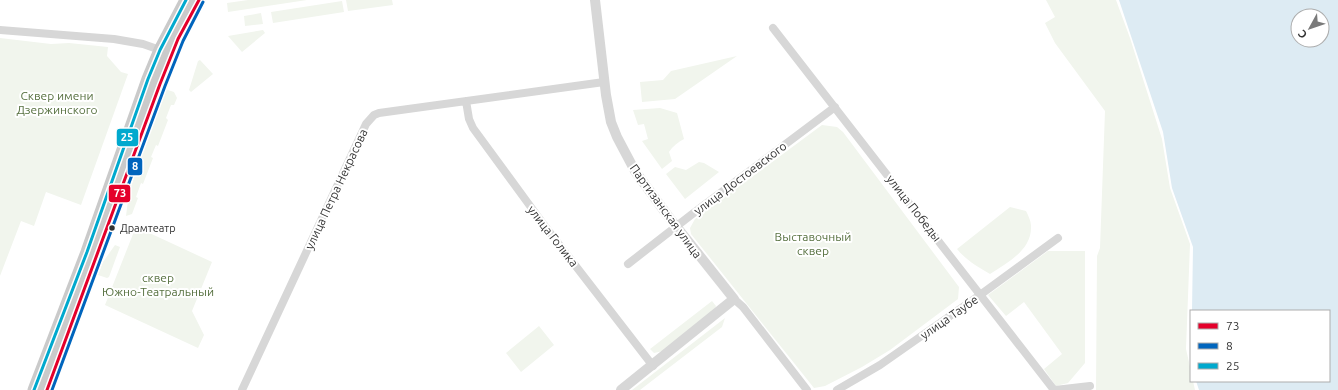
<svg xmlns="http://www.w3.org/2000/svg" width="1338" height="390" font-family="Ubuntu,sans-serif">
<style>
.green{fill:#f1f5ed}
.water{fill:#ddebf3;fill-rule:evenodd}
.lines{fill:none;stroke-linecap:round;stroke-linejoin:round}
.minor{stroke:#d7d7d7;stroke-width:8}
.tertiary{stroke:#d7d7d7;stroke-width:10}
.primary{stroke:#cacaca;stroke-width:13}
.bus-1-casing{stroke:#fff;stroke-width:6}
.bus-2-casing{stroke:#fff;stroke-width:6}
.bus-3-casing{stroke:#fff;stroke-width:6}
.bus-1{stroke:#e4002b;stroke-width:3}
.bus-2{stroke:#0065bd;stroke-width:3}
.bus-3{stroke:#00a9ce;stroke-width:3}
.bus-dot{fill:#333;stroke:#fff;stroke-width:1.5}
.labels{text-anchor:middle;dominant-baseline:central;stroke-width:4;stroke-linejoin:round;paint-order:stroke}
.bus-label{font-size:11px;fill:#333;stroke:#fff;text-anchor:start}
.park-label{font-size:12px;fill:#56703f;stroke:#fff}
.street-label{font-size:12px;fill:#333;stroke:#fff}
.line-badge{stroke:#fff;stroke-width:1.5}
.badge-label{font-size:11px;text-anchor:middle;font-weight:bold;fill:#fff}
</style>
<rect width="100%" height="100%" fill="#fff"/>
<path class="green" d="M248 0H307L228 12 227 3Z
M346 0H392L393 5 348 11Z
M1046 0H1116L1130 38 1162 139 1170 188 1190 244 1186 349 1191 371V381H1193L1195 390H1096L1097 256 1100 248 1105 111 1055 43 1045 23 1055 17Z
M342 1 344 12 273 23 271 12Z
M261 13 263 24 245 26 244 16Z
M263 30 265 33 242 52 228 36Z
M0 38 51 44 69 43 108 47 107 56 121 72 128 74 81 205 46 192 34 226 21 221 0 276Z
M737 56 675 99 642 102 640 82 663 80 671 71Z
M200 60 213 74 191 92 189 90 198 61Z
M165 89 174 92 177 98 174 105H171L166 118 168 120 158 146 156 145 151 157 153 158 143 184 141 183 136 197 138 198 132 214 126 216 129 193 159 101Z
M660 108 677 113 684 139C678 142 673 146 669 152L672 161 662 169 642 141 648 139 644 124 638 125 633 110Z
M822 125 837 127 843 132 959 287 958 299 890 350 862 367 825 386 814 388 691 234 690 228 695 219Z
M699 162 704 163 719 172 685 199 666 174 675 167 686 170Z
M1010 207 1026 211C1028 215 1031 221 1031 226 1032 250 1008 262 990 274 978 267 966 260 957 249Z
M135 229 143 232V230L212 262 192 311 204 335 198 348 105 305Z
M115 245 120 247 109 277 107 278 98 275 103 262Z
M1048 251H1085V363L1068 383 1056 386 1044 369 1062 354 1024 302 1006 316 988 295Z
M712 301 716 306 714 310 663 351 654 353 650 349Z
M725 318 722 327 640 390H632Z
M539 326 554 345 521 372 506 353Z"/>
<path class="water" d="M1119 0H1338V390H1199L1196 381H1329V311H1192L1193 247 1172 188 1163 132ZM1298 16H1322V40H1298Z"/>
<g class="lines">
<path class="minor" d="M773 28 1054 390
M0 30 114 39 143 44 160 50
M466 101 469 119 473 128 544 225 653 366
M628 264 691 215 835 107
M734 299 743 307 807 390
M242 390 366 124 374 115 379 113 604 82
M837 390 880 365 980 295 1058 238
M1055 390 1090 386"/>
<path class="tertiary" d="M595 0 606 95 611 122 617 137 635 171 668 216 734 299 621 390"/>
<path class="primary" d="M34 390 87 252 148 79 160 50 186 0
M47 390 87 284 160 84 178 39 199 0"/>
<defs>
<path id="bus-1" d="M47 390 160 84 178 39 199 0"/>
<path id="bus-2" d="M52 390 165 86 183 41 203 2"/>
<path id="bus-3" d="M34 390 87 252 148 79 160 50 186 0"/>
</defs>
<use href="#bus-1" class="bus-1-casing"/>
<use href="#bus-2" class="bus-2-casing"/>
<use href="#bus-3" class="bus-3-casing"/>
<use href="#bus-1" class="bus-1"/>
<use href="#bus-2" class="bus-2"/>
<use href="#bus-3" class="bus-3"/>
</g>
<circle class="bus-dot" cx="112" cy="228" r="3.5"/>
<g class="labels">
<g class="bus-label">
<text x="120" y="228">Драмтеатр</text>
</g>
<g class="park-label">
<text x="57" y="95">Сквер имени<tspan x="57" dy="14">Дзержинского</tspan></text>
<text x="813" y="236">Выставочный<tspan x="813" dy="14">сквер</tspan></text>
<text x="158" y="277">сквер<tspan x="158" dy="14">Южно-Театральный</tspan></text>
</g>
<g class="street-label">
<text transform="translate(740 178) rotate(-37)">улица Достоевского</text>
<text transform="translate(336 189) rotate(-65)">улица Петра Некрасова</text>
<text transform="translate(914 208) rotate(52)">улица Победы</text>
<text transform="translate(666 211) rotate(54)">Партизанская улица</text>
<text transform="translate(553 236) rotate(52)">улица Голика</text>
<text transform="translate(949 317) rotate(-35)">улица Таубе</text>
</g>
</g>
<g class="line-badge">
<rect x="116" y="128" width="23" height="19" rx="4" fill="#00a9ce"/>
<rect x="127" y="157" width="16" height="19" rx="4" fill="#0065bd"/>
<rect x="108" y="184" width="23" height="19" rx="4" fill="#e4002b"/>
</g>
<g class="badge-label">
<text x="127" y="141">25</text>
<text x="135" y="170">8</text>
<text x="120" y="197">73</text>
</g>
<rect x="1190" y="310" width="140" height="72" fill="#ffffff" stroke="#adadad"/>
<rect x="1198" y="323" width="20" height="6" fill="#e4002b" stroke="#adadad"/>
<text x="1226" y="330" font-size="12" fill="#333333">73</text>
<rect x="1198" y="343" width="20" height="6" fill="#0065bd" stroke="#adadad"/>
<text x="1226" y="350" font-size="12" fill="#333333">8</text>
<rect x="1198" y="363" width="20" height="6" fill="#00a9ce" stroke="#adadad"/>
<text x="1226" y="370" font-size="12" fill="#333333">25</text>
<g transform="translate(1310 28) rotate(230)"><circle r="19" fill="#ffffff" stroke="#adadad"/>
<path d="M0-3L7 15L0 10L-7 15Z" fill="#7a7a7a"/>
<text y="-6" font-size="11" font-weight="bold" text-anchor="middle" fill="#333333">С</text>
</g>
</svg>
